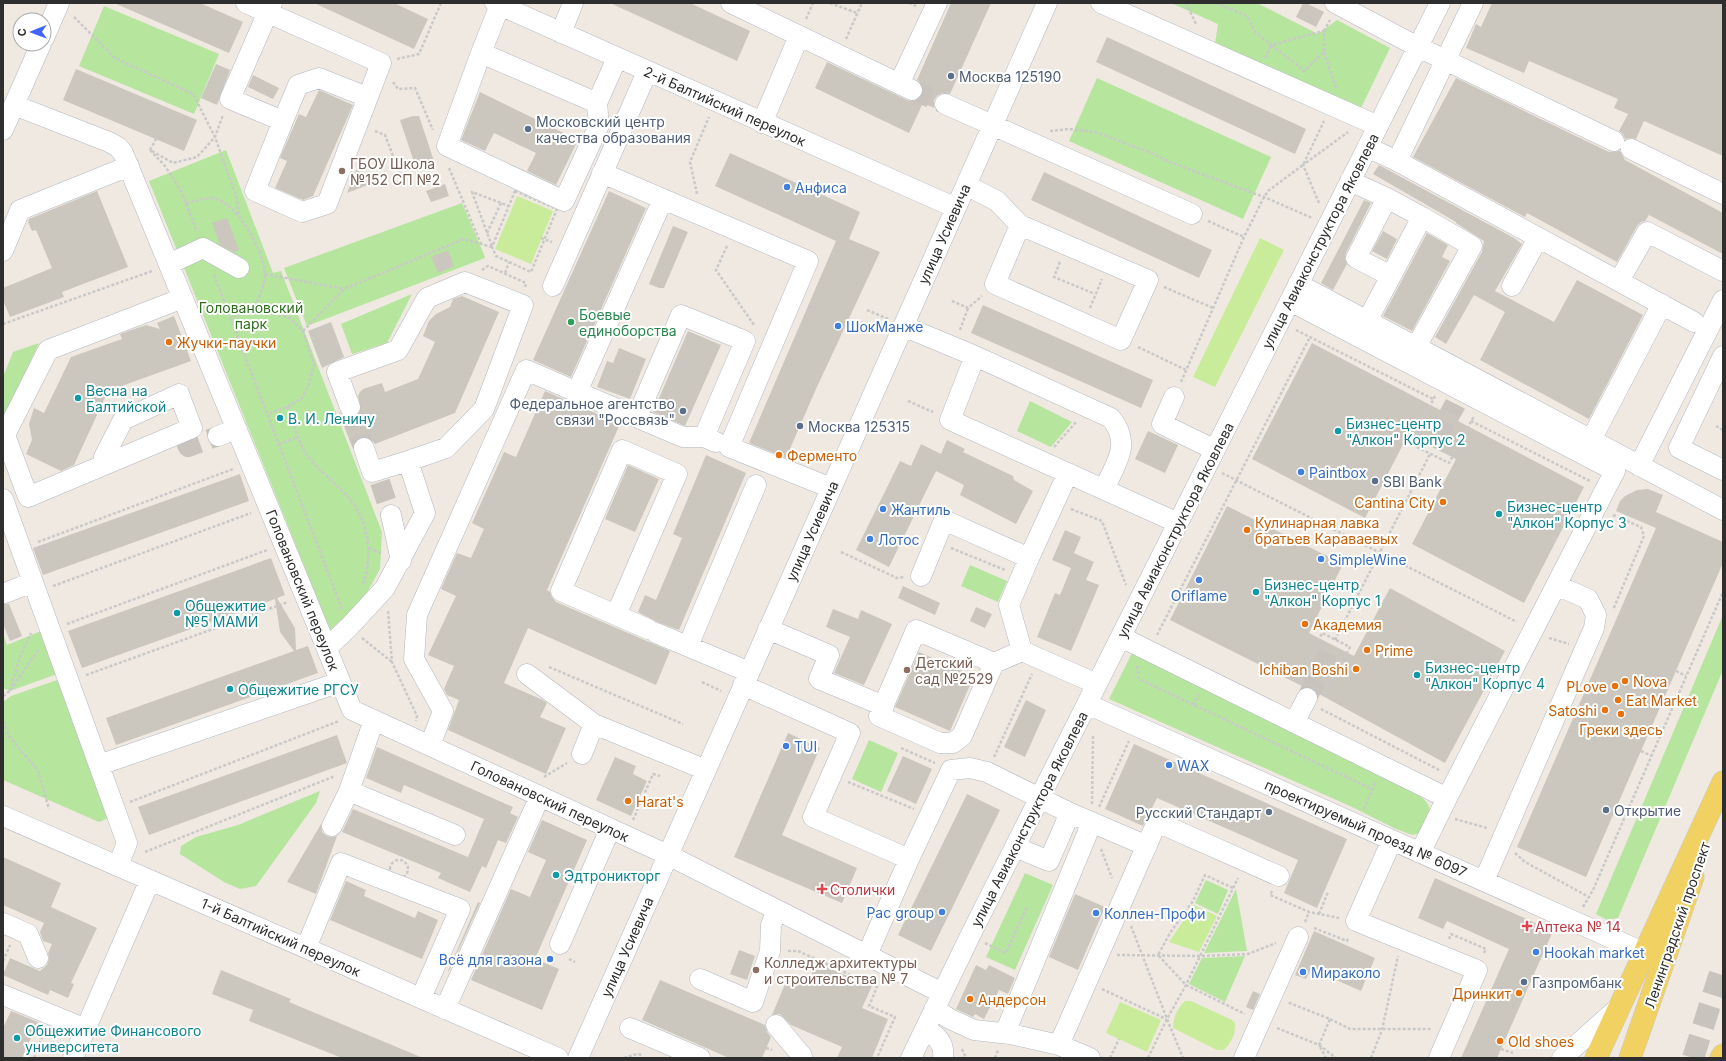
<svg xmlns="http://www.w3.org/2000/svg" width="1726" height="1061" font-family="Inter,sans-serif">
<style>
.green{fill:#b6e59e}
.pitch{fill:#c9ec9a}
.building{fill:#cbc7bf}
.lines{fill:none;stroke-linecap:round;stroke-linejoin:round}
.minor-tunnel{stroke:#c8c4bd;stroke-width:20;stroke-dasharray:20 10;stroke-linecap:butt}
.major-tunnel{stroke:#c8c4bd;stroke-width:22;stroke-dasharray:22 11;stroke-linecap:butt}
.minor-casing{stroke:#b4b7c1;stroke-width:21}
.major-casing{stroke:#c9c9c9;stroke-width:23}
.path{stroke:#c9c9c9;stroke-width:2.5;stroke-dasharray:3 2;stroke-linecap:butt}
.minor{stroke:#fff;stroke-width:20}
.major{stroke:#f2d163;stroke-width:22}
.service-dot{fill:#5c6f8a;stroke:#fff;stroke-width:1.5}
.education-dot{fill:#8d6e63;stroke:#fff;stroke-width:1.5}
.shop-dot{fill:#3f7fe0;stroke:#fff;stroke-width:1.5}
.leisure-dot{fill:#2e9e5b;stroke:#fff;stroke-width:1.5}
.food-dot{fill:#e8710a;stroke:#fff;stroke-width:1.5}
.culture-dot{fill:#0f9aa8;stroke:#fff;stroke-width:1.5}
.health-dot{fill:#e0444e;stroke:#fff;stroke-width:1.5}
.labels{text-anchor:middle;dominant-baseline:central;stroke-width:4;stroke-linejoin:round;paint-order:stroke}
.service-label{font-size:14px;fill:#4e5e75;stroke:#fff;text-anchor:start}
.street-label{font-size:14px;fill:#2e2e2e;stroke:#fff}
.education-label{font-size:14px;fill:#785e54;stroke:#fff;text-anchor:start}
.shop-label{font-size:14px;fill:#366cbe;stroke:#fff;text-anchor:start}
.park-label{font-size:14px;fill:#2c6e1b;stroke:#fff}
.leisure-label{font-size:14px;fill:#27864d;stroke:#fff;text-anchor:start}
.food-label{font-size:14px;fill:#c56008;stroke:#fff;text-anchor:start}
.culture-label{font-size:14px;fill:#0d838f;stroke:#fff;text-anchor:start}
.health-label{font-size:14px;fill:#be3a42;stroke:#fff;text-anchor:start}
</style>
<rect width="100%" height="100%" fill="#efe9e1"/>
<path class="green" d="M1171 3H1257L1318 34 1337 20 1390 48 1360 110 1215 44 1218 24Z
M104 6 219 54 194 114 79 66Z
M1097 78 1271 157 1243 219 1069 141Z
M226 150 273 273 281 271 382 532 380 569 362 602 330 630 149 181Z
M462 203 483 252 485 258 307 326 284 268Z
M412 294 387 343 352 354 341 324Z
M39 343 3 420V377L13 352Z
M1030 401 1072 422 1051 447 1017 431Z
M970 565 1007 581 998 602 961 586Z
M1723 615V670L1618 918 1607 920 1596 914Z
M41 631 57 674 10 691 3 688V634L7 645Z
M1133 651 1417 793C1436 809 1431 812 1421 833L1412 835 1396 829 1350 806 1109 699Z
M60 679 111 817 99 822 3 780V702L11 696Z
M869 740 898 753 881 792 852 779Z
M320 791 316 803 256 886 240 889 224 882 180 854 181 846 196 837 238 825Z
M1025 873 1053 885 1015 970 986 957Z
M1206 880 1228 890 1218 914 1195 903Z
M1236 889 1247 951 1204 953Z
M1245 956 1225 1002 1189 984 1202 958Z"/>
<path class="pitch" d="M517 196 553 211 531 264 495 249Z
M1260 238 1284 250 1215 387 1193 377Z
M1194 905 1217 916 1199 952 1169 942Z
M1185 1001H1191L1232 1020 1235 1023C1236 1034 1231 1043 1224 1050H1217L1173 1028C1173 1018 1178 1007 1185 1001Z
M1120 1002 1161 1020 1147 1052 1106 1033Z"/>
<path class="building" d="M114 3H200L243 22 229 53Z
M314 3H394L428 19 414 49Z
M610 3H690L750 31 737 61Z
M951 3H991L950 94 943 93 938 95 934 100V108L923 103 909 133 815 88 827 62 907 100 912 101 918 100 922 95 923 90 922 84 917 80Z
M1303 3H1306L1324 12 1316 27 1296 17Z
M1492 3H1723V156L1644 121 1636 139 1631 138 1625 139 1623 134 1619 131 1628 114 1614 108 1618 99 1529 61 1524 73 1466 48 1476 24 1481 27Z
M1107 37 1306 129 1295 154 1096 62Z
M216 64 230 70 217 105 201 98Z
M76 69 197 120 184 151 63 100Z
M253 75 279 88 273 99 248 87Z
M1456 78 1609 152 1620 151 1625 160 1723 213V254L1649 215 1645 221 1641 222 1637 226 1617 262 1527 213 1525 217 1413 157Z
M319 90 353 105 313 196 303 200 275 188 287 161 280 158 299 114 306 117Z
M480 92 578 140 556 185 527 171 536 153 494 133 485 151 461 140Z
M413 116H419L434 161 416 168 400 120Z
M730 153 860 212 849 239 880 252 816 389 786 458 749 443 836 241 715 186Z
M1379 165 1514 238 1522 244 1495 291 1554 322 1577 280 1643 315 1589 419 1480 360 1505 312 1474 295 1446 344 1435 337 1482 252 1484 241 1456 223V222L1373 174Z
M356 170 381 180 347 193Z
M1044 172 1212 250 1199 278 1031 200Z
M445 184 449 196 431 202 426 191Z
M97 191 128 267 62 292 64 297 10 317 3 300V288L52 268 36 230 32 231 28 222 29 219Z
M609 191 646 208 571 377 533 360Z
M1364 200 1371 203 1346 253 1345 259 1347 264 1333 290 1321 283Z
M227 218 239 250 234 252 220 245 212 223Z
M673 226 688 232 664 288H659L649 284Z
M1383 231 1397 239 1387 259 1372 251Z
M1427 233 1448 245 1442 257 1450 261 1412 331 1383 316Z
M448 250 454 266 438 273 431 257Z
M462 296 499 312 455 413 375 444 371 439 367 437H360L355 441 353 449 338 411 343 416 348 418H354L359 414 361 409 358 396 360 392 363 389 382 383 385 392 418 379 435 342 423 336 429 321 436 314 450 307 453 299Z
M983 305 1153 380 1141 408 971 333Z
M174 316 191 361 108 391 74 465 61 471 26 454 32 440 29 424 34 408 44 413 71 357 122 339 120 334 146 325 160 329 157 323Z
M331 322 344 357 322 368 308 331Z
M688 331 721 345 685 426 653 412Z
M1312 343 1440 410 1446 399 1465 409 1458 421 1584 487 1524 603 1412 544 1456 459 1408 435 1365 518 1252 459Z
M619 348 646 359 630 399 597 387 607 361 613 363Z
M545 391 620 424 547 590 550 592 552 597 556 602 670 651 656 685 528 628 504 683 543 700 547 703 540 717 566 728 546 774 448 730 459 700 447 695 444 689 454 666 428 655 456 596 441 589 457 553 471 558 484 529 472 523 504 452 516 457Z
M1148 431 1178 445 1165 473 1135 459Z
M947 440 965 449 963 452 1013 476 1014 480 1033 491 1016 524 960 495 964 485 936 471 889 567 856 550 900 461 911 466 921 444 941 454Z
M706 455 746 473 679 630 657 622 638 612 645 595 656 600 682 538 673 534Z
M628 465 659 479 635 532 605 519Z
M240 474 249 501 43 575 33 548Z
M1648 489 1663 495 1656 512 1723 542V563L1586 877 1517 847 1656 528 1616 511 1620 501 1625 496 1637 490Z
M1227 506 1343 564 1309 633 1354 656 1390 588 1505 651 1445 763 1319 694 1318 696 1316 692 1312 688 1306 687 1300 689 1302 686 1170 620Z
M1065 530 1081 537 1074 553 1094 562 1086 580 1099 585 1071 651 1037 637 1055 593 1060 595 1071 568 1052 560Z
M271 558 285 595 277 598 295 628 296 650 308 646 318 673 116 745 106 718 294 651 280 632 275 599 82 668 68 631Z
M903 586 940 603 935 615 898 598Z
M3 604H9L22 636 10 641 3 624Z
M976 607 992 614 985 628 970 621Z
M833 609 858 619 861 610 892 624 864 685 834 673 850 637 826 627Z
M919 652 974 676 950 731 895 707Z
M1026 700 1046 710 1025 757 1004 747Z
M788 733 820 748 782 835 857 868 842 903 734 857Z
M337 735 347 763 149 835 138 807Z
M1134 744 1347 839 1317 908 1284 893 1298 860 1157 798 1143 826 1105 809Z
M377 747 513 807 510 813 518 817 506 843 498 840 486 868 482 866 470 892 438 878 441 873 342 832 353 809 468 857 484 819 404 785 401 793 366 778Z
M903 756 932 769 916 804 887 791Z
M615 757 636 766 633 774 647 781 631 816 596 800Z
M967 794 1000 810 931 951 898 935Z
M542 820 587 840 535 959 559 969 542 1010 471 980 511 889 530 897 546 860 528 852Z
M321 824 322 832 327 836 332 837 337 836 316 894 287 882Z
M3 857 61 883 51 907 97 928 71 983 74 984 68 998 50 990 48 995 3 975 10 958 40 971 47 965 49 959 48 953 52 944 43 941 40 932 44 923 3 905Z
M1435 878 1553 931 1497 1058H1461L1509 949 1447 921 1443 929 1418 918Z
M346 881 366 890 364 896 415 918 418 911 438 920 422 959 330 920Z
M1075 894 1105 907 1078 970 1049 957Z
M478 902 480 903 449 971H448Z
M1314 931 1375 958 1361 991 1311 969 1306 979 1295 975Z
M739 950 755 956 747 980 730 974Z
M816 963 872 986 862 1008 888 1019 872 1058H837L842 1047 791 1025 780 1014 772 1015 788 977 807 985Z
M976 965 986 970 989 965 1015 978 1008 994 999 990 984 1019 975 1014 973 1017 956 1009Z
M221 970 291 999 289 1002 423 1058H342L249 1021 253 1010 212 994Z
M660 980 765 1025 767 1032 771 1037 762 1058H729L642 1020Z
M1253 991 1260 994 1253 1010 1246 1007Z
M11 1011 38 1022 22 1058H3V1028Z"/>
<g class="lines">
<path class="minor-tunnel" d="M912 90 945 104
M350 407 364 448
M185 440 188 447 218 436
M1438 440 1455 404
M380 482 391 515
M1307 698 1329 653"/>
<path class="major-tunnel" d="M1693 1058 1723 964"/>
<defs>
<path id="minor" d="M246 3 381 63 327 204 302 212 255 191 283 121 230 99 268 12 272 3
M495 3 956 208
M731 3 912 90
M1101 3 1378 126
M1335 3 1418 47 1614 141
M561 33 573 3
M44 38 59 3
M481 53 500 5
M899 84 937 3
M597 103 599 125 564 201 447 146 481 53 597 103 617 58
M945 104 1192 214
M14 105 109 142 118 147 123 153 352 710 668 855 942 993
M283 121 298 85 319 78 367 97
M762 123 799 36
M3 130 41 44
M1367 147 1397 161 1694 322
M1631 149 1723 194
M1397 161 1473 3
M602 173 808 261 729 447 831 488
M1350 181 1387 198 1356 258 1391 276 1422 217 1387 198
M966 185 997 201 1020 225 1148 280 1121 340 995 284 1020 225
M3 251 20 210 129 166
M169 264 203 248 239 268
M1619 281 1647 232 1723 271
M1298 284 1723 510
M553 286 647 72
M1512 286 1538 238
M1367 321 1391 276
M903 326 975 356 950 420 1178 523
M1416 347 1472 246 1422 217
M975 356 1111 418C1132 444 1116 463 1104 489
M1723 356 1679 448 1723 470
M577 392 683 437H704L716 442
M1174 397 1162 424 1215 450
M637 417 681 315 745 341 704 437
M218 436 237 429
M1591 440 1662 304
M364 448 372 472 408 461
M106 464 104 457 123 420 179 394 192 428 28 497 5 435 48 350 183 298
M1639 466 1723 300
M3 499 127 843 118 866
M391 515 401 561
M1029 558 1068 473
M921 576 944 520 1029 558 1009 605 1022 651 1097 684
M5 593 33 582
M616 615 677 474 622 450 561 591 648 629
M768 629 829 655 819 679 884 706
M656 633 749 672
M1121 637 1447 798 1606 488 1615 471 1290 301
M688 646 756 485
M327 648 349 627 385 588 425 513 408 461 446 448 484 409 523 305 465 282 427 298 398 350 337 372 350 407
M994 663 962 736 953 743H940L879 716 916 630 994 663 1022 651
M527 674 594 724 706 770
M743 685 850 733 813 817 909 859 951 770 970 768 987 772 1070 813 1147 846
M1087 704 1645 953
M374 720 349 791 455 835
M1294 723 1307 698
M430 746 443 711 414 659 417 615 526 370 577 392 663 199
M582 754 594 724
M99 765 340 682
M3 816 558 1058
M332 826 349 791
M1392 840 1356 921 1477 970 1439 1058
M1015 847 1049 861 1070 813
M1420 853 1447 798
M1484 881 1594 628 1596 615 1588 599 1556 585
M3 923 28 934 38 958
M560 944 610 829
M306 948 341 863 460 909 421 998
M867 955 909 859
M700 979 753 1002 770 951 771 925 777 910
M3 995 86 1029
M445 1009 540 796
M934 1009 950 1019 974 1030 1010 1034 1059 1045 1090 1058
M776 1025 802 1056
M630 1028 700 1058
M925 1029C937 1035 945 1044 943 1058
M1005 1033 1092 822
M1059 1045 1157 822 1279 876
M73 1058 150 880
M578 1058 1047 3
M911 1058 970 936 1440 3
M1244 1058 1298 937
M1562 1058 1618 1008"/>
<path id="major" d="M1596 1058 1723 782
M1630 1058 1693 877
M1721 1058 1723 1055"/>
</defs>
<use href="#minor" class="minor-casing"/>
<use href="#major" class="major-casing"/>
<path class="path" d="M830 3 857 13
M909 3 916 6
M1186 3 1196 24
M1216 3 1247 16 1255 32 1271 45 1324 31
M74 17 115 58 193 94 215 137 236 196 239 216
M806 19 813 3
M846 39 862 3
M1324 52 1336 88
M1265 58 1271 45 1304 70
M397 59 419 54 441 3
M1303 72 1324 52V31L1330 20
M393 82 398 89 415 88 433 130
M375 131 385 135 402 179
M1050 131 1069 129 1095 132 1149 152 1170 162 1264 197 1312 218
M150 150 165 166 181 191 197 232
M150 150 156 139
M152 151 173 163 197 157 215 137 223 115
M449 168 481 244
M515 191 557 209 531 272 496 256 492 247Z
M697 194 690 162 709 117
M186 203C195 201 205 198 213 198 237 201 264 252 265 274 265 285 258 299 254 309L231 318
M1319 203 1303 165 1348 132
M1208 221 1244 237
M487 233 501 203
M541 238 552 242
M492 246 472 192 509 206
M727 246 716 270 754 325
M1060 262 1054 277 1095 294
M482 270 488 266 526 283 525 288
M505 273 509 262
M265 274 344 289
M214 275 342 609
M1164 287 1213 308
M952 301 968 308 982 296
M1090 308 1102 279
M254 309 267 311 290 318 303 331 314 365 309 384 302 398 287 407 268 414
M867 310 888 319
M3 324 152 271
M960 330 968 308
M1296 330 1433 399
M303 331 344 289 464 239 492 247
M1138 347 1186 370
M1181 382 1244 237 1264 197 1268 191 1303 165 1324 121
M1435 396 1411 444 1449 463 1474 416
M908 401 933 412
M287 407C292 419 300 446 307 456 320 471 335 483 348 497 369 521 373 555 363 584
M1471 421 1590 481
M1716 426 1723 430
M279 444 299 437
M1054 447 1077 421
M1222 473 1517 622
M1071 509 1102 521 1126 585
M1613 515 1641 527 1644 536 1613 610
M38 542 233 469
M369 548 381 553
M951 548 1005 570
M841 552 897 578 905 577
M53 586 251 513
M388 611 392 662 417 716 416 721
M67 624 267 550
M1157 635 1310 337
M362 638 392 662
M1549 638 1569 644
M1335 640 1430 454
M1137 666 1139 679 1372 789
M549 667 683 724
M1676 671 1686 676
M86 675 288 602
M702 682 721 691
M1299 682 1322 633 1350 647 1325 695
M1655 682 1669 668
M1619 687 1638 695 1628 718 1609 710 1621 681 1643 691 1645 686
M10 691 20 657 31 633
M3 696 10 691 39 649
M1193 705 1199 695
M1321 709 1441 771
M1615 713 1613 718 1626 723 1624 729
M3 722 9 736 38 771 49 809
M901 748 935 763
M1641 751 1652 756
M994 757 1032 674
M544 777 567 763
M848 782 914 809
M130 802 339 721
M1092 804 1093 735
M1099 807 1129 741
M1364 809 1375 782
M1455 819 1487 828
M633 820 653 774 660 776
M1101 849 1112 878
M145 852 335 776
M1515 853 1525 862 1589 897
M390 869a9 9 0 1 1 18 0a9 9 0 1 1-18 0Z
M1233 888 1205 875 1193 901 1170 933 1158 955 1186 985 1245 1014
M1272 891 1270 895 1309 912 1339 918
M1583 907 1593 890 1723 592
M1319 914 1328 892
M1305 922 1309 912
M1131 926 1167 1019 1183 1058
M1314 928 1347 941 1348 938
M1449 939 1451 934 1486 949 1484 953
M985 943 1006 953 1027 907
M788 951H798L877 987 869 1006 895 1017 877 1058
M1117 955 1201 956 1248 954 1276 943
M569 959 575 962
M3 961 10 945
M1102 989 1166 1019
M1330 1019 1350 1029H1431
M1277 1028 1319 1045 1330 1019 1287 1002
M1319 1045 1336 1058
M1320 1047 1326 1058
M766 1048 772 1050
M962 1049 966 1058
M1501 1049 1513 1053
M34 1058 45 1030
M624 1058 637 1054 643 1055
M995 1058 998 1050
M1110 1058 1119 1039
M1148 1058 1167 1019 1186 985 1238 878
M1371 1058 1382 1030 1398 956"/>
<use href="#minor" class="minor"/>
<use href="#major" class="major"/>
</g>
<g class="service-dot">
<circle cx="951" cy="76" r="4"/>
<circle cx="528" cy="129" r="4"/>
<circle cx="683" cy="411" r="4"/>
<circle cx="800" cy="426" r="4"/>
<circle cx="1375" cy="481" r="4"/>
<circle cx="1606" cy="810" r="4"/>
<circle cx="1269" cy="812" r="4"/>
<circle cx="1524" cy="982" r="4"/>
</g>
<g class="education-dot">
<circle cx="342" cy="171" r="4"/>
<circle cx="907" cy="670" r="4"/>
<circle cx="756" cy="970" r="4"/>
</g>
<g class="shop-dot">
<circle cx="787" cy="187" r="4"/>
<circle cx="838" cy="326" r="4"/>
<circle cx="1301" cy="472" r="4"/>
<circle cx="883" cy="509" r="4"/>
<circle cx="870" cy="539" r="4"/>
<circle cx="1321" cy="559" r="4"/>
<circle cx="1199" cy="580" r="4"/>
<circle cx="786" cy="746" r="4"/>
<circle cx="1169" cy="765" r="4"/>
<circle cx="942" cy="912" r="4"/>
<circle cx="1096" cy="913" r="4"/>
<circle cx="1536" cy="952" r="4"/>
<circle cx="550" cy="959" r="4"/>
<circle cx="1303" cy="972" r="4"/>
</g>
<circle class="leisure-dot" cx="571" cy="322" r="4"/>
<g class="food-dot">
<circle cx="169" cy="342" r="4"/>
<circle cx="779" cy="455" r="4"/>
<circle cx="1443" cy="502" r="4"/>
<circle cx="1247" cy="530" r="4"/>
<circle cx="1305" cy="624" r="4"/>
<circle cx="1367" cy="650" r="4"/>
<circle cx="1356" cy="669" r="4"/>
<circle cx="1625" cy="681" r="4"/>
<circle cx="1615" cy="686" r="4"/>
<circle cx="1618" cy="700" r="4"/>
<circle cx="1605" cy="710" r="4"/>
<circle cx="1621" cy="714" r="4"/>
<circle cx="628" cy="801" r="4"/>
<circle cx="1519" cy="993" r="4"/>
<circle cx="970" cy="999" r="4"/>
<circle cx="1500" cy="1041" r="4"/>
</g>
<g class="culture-dot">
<circle cx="78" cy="398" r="4"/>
<circle cx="280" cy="418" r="4"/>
<circle cx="1338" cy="431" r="4"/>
<circle cx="1499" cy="514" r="4"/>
<circle cx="1256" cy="592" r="4"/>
<circle cx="177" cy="613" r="4"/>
<circle cx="1417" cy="675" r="4"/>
<circle cx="230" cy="689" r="4"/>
<circle cx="556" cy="875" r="4"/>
<circle cx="17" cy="1038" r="4"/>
</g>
<g class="health-dot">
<path d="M820 883h4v4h4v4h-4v4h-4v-4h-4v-4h4z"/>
<path d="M1525 920h4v4h4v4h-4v4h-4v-4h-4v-4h4z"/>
</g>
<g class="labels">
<g class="service-label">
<text x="959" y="76">Москва 125190</text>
<text x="536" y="121">Московский центр<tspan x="536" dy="16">качества образования</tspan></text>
<text x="675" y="403" text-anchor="end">Федеральное агентство<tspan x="675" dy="16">связи "Россвязь"</tspan></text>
<text x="808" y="426">Москва 125315</text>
<text x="1383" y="481">SBI Bank</text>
<text x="1614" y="810">Открытие</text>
<text x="1261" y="812" text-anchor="end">Русский Стандарт</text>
<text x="1532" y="982">Газпромбанк</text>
</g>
<g class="street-label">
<text transform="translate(725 106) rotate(24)">2-й Балтийский переулок</text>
<text transform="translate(944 234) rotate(-66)">улица Усиевича</text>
<text transform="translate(1320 241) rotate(-63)">улица Авиаконструктора Яковлева</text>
<text transform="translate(1175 530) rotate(-63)">улица Авиаконструктора Яковлева</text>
<text transform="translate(812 531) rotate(-66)">улица Усиевича</text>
<text transform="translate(303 590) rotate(68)">Головановский переулок</text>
<text transform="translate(550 801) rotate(25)">Головановский переулок</text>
<text transform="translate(1029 819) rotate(-63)">улица Авиаконструктора Яковлева</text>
<text transform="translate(1366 828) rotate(24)">проектируемый проезд № 6097</text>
<text transform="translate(1677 925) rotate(-71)">Ленинградский проспект</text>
<text transform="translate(281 937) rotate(24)">1-й Балтийский переулок</text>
<text transform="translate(627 947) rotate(-66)">улица Усиевича</text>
</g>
<g class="education-label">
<text x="350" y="163">ГБОУ Школа<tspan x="350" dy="16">№152 СП №2</tspan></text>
<text x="915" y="662">Детский<tspan x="915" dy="16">сад №2529</tspan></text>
<text x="764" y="962">Колледж архитектуры<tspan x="764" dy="16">и строительства № 7</tspan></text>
</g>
<g class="shop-label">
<text x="795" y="187">Анфиса</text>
<text x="846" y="326">ШокМанже</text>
<text x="1309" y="472">Paintbox</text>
<text x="891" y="509">Жантиль</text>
<text x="878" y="539">Лотос</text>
<text x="1329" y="559">SimpleWine</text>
<text x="1199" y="595" text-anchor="middle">Oriflame</text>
<text x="794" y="746">TUI</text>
<text x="1177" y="765">WAX</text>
<text x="934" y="912" text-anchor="end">Pac group</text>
<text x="1104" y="913">Коллен-Профи</text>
<text x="1544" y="952">Hookah market</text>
<text x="542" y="959" text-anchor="end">Всё для газона</text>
<text x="1311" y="972">Мираколо</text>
</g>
<g class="park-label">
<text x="251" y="307">Головановский<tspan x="251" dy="16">парк</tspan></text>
</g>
<g class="leisure-label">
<text x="579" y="314">Боевые<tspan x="579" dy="16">единоборства</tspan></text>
</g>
<g class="food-label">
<text x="177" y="342">Жучки-паучки</text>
<text x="787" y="455">Ферменто</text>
<text x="1435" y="502" text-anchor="end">Cantina City</text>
<text x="1255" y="522">Кулинарная лавка<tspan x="1255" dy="16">братьев Караваевых</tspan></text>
<text x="1313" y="624">Академия</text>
<text x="1375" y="650">Prime</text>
<text x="1348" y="669" text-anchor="end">Ichiban Boshi</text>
<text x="1633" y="681">Nova</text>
<text x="1607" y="686" text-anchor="end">PLove</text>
<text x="1626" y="700">Eat Market</text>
<text x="1597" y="710" text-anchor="end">Satoshi</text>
<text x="1621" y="729" text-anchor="middle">Греки здесь</text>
<text x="636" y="801">Harat's</text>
<text x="1511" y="993" text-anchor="end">Дринкит</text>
<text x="978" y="999">Андерсон</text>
<text x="1508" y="1041">Old shoes</text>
</g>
<g class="culture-label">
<text x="86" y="390">Весна на<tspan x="86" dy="16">Балтийской</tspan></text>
<text x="288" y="418">В. И. Ленину</text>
<text x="1346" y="423">Бизнес-центр<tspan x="1346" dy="16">"Алкон" Корпус 2</tspan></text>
<text x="1507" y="506">Бизнес-центр<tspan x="1507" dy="16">"Алкон" Корпус 3</tspan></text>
<text x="1264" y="584">Бизнес-центр<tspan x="1264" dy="16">"Алкон" Корпус 1</tspan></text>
<text x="185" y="605">Общежитие<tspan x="185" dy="16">№5 МАМИ</tspan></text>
<text x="1425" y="667">Бизнес-центр<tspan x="1425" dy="16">"Алкон" Корпус 4</tspan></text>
<text x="238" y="689">Общежитие РГСУ</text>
<text x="564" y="875">Эдтроникторг</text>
<text x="25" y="1030">Общежитие Финансового<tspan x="25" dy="16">университета</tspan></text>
</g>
<g class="health-label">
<text x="830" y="889">Столички</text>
<text x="1535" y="926">Аптека № 14</text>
</g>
</g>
<rect width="1726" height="1061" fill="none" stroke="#2e2e2e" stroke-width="8"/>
<g transform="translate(32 32) rotate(269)"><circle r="19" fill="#ffffff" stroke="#ababab"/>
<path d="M0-3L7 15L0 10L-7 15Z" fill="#4264fb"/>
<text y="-6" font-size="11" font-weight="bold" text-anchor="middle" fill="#2e2e2e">С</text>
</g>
</svg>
